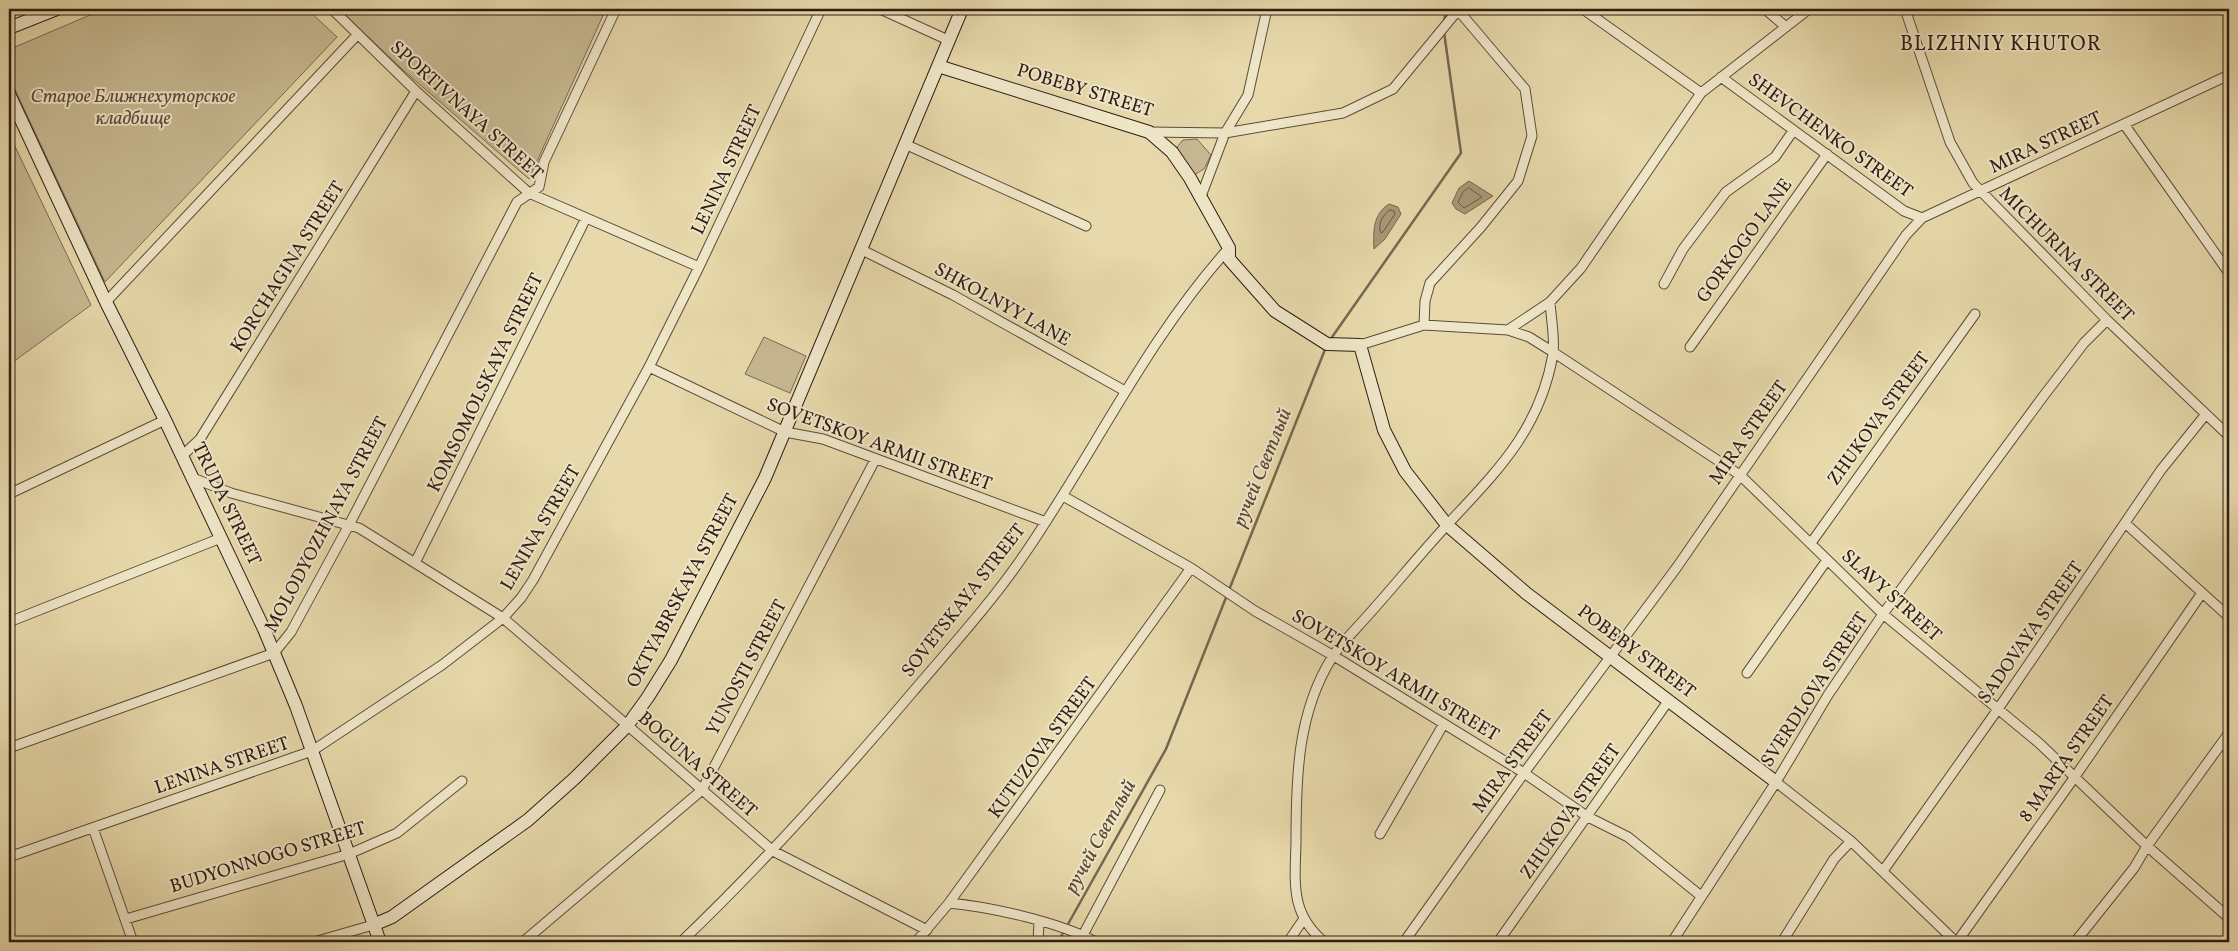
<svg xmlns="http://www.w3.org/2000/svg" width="2238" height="951" font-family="Vollkorn,serif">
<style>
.green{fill:#c7b992;stroke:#7a6a54}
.water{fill:#a89978;stroke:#776750}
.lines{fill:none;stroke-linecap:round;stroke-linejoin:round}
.shore{stroke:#6a5a46;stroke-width:1}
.stream{stroke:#776750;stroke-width:2.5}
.street-casing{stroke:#5c4b3a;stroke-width:11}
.secondary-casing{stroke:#2d1c15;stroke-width:14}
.street{stroke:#efe6c8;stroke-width:9}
.secondary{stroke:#efe6c8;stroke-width:12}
.labels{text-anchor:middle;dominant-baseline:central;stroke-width:4;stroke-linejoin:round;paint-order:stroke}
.street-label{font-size:19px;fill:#2d1c15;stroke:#efe6c8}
.park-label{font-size:19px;font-style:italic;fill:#5b4b3a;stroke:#efe6c8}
.water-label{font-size:20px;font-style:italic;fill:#584838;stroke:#efe6c8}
.quarter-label{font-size:21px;letter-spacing:1px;fill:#2d1c15;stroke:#efe6c8}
</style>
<rect width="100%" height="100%" fill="#e7d9ab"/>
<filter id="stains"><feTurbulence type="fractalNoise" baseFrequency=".004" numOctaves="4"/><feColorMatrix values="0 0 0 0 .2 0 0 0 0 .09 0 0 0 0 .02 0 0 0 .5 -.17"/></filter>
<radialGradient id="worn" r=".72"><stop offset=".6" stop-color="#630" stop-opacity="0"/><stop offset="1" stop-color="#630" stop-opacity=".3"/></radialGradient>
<path class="green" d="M104 9H307L337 37 105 282 12 83 15 47Z
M339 9H606L529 179 403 70Z
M9 134 91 305 9 365Z
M1197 139 1211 155 1204 169 1194 175 1178 153 1177 147 1183 140Z
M764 337 806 356 790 393 745 374Z"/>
<path class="water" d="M1469 181 1493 196 1465 214 1456 209 1452 203 1459 188Z
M1389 204 1398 207 1401 214 1385 239 1374 249C1373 232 1373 214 1389 204Z"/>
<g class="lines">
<path class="shore" d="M1469 188 1482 197 1464 208 1458 202 1463 192Z
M1390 210 1394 211 1395 214 1383 232 1381 233C1377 225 1383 214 1390 210Z"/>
<path class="stream" d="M2213 9 2229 18
M1444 22 1446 9
M1330 340 1461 153 1444 32
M1229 590 1326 347
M1058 942 1166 749 1227 595"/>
<defs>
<path id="street" d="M332 9 416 91 529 193 699 267
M880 9 948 40
M1583 9 1701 93
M1765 9 1786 27
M1905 9 1950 142 1973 183 2107 320 2229 436
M1721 77 1904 211 1922 218
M2124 124 2229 273
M1149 132 1225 133 1343 113 1393 89 1459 9
M907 145 1086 226
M1200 199 1225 133 1248 95 1267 9
M862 250 953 295 1125 391
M1664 284 1683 249 1726 192 1775 157 1793 131
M106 302 358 34
M1424 325 1425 301 1430 283 1481 227 1518 181 1532 136 1525 89 1458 10
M1508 330 1529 337 1553 352 1740 475 1883 614 2039 743 2147 846 2229 918
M1360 345 1424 325 1508 330 1550 302 1581 268 1701 93 1809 9
M1690 347 1827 154
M649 367 785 432 823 439 1046 522
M182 456 200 439 416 91
M193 478 231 493 359 528 503 618 773 851 927 930
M9 494 165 420
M1063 496 1191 568 1255 611 1334 656 1524 773 1588 817 1628 837 1701 896
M2125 523 2229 617
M1811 543 1975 314
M415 563 586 218
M9 622 221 538
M1747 673 1827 560
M9 748 274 653 291 632 349 525 517 202 539 187 544 162 616 9
M1776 782 1851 841 1956 942
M93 828 133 942
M1380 834 1443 725
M9 857 312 751 442 665 503 618 521 598 533 580 649 367 699 267 821 9
M1883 871 1998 709 2161 470 2206 414
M949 903C991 907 1059 922 1096 942
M126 919 349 854 397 833 462 781
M1083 935 1160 790
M9 937V942
M314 942 373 925
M523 942 702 790 875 460
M681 942C763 864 838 780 911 694 951 647 992 602 1026 552 1095 451 1147 339 1229 248
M916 942 949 903 1191 568
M1038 942 1039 922
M1288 942 1303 920
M1324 942C1290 913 1295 884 1296 842 1296 778 1297 712 1333 656 1343 641 1358 627 1370 613 1396 584 1421 553 1447 525 1497 471 1540 430 1553 354 1555 338 1551 318 1550 302
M1404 942 1524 773 1677 567 1906 235 1922 218 2229 75
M1498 942 1669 700
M1672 942 1776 782 1828 695 1883 614 2042 398 2084 343 2107 320
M1782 942 1834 859 1851 841
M1957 942 2074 778 2202 593
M2075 942 2134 868 2147 846 2229 733"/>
<path id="secondary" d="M9 28 57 9
M938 66 1149 132 1172 152 1190 178 1229 248V259L1275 311 1327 344 1360 345 1384 430 1405 471 1447 525 1526 593 1776 782
M9 94 106 302 165 420 264 629 296 706 380 942
M373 925 392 917 528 820 575 778 627 726 648 697 671 660 765 478 962 9"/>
</defs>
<use href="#street" class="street-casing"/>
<use href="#secondary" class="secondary-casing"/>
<use href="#street" class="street"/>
<use href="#secondary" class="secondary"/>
</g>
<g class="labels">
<g class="street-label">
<text transform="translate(1085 91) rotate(17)">POBEBY STREET</text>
<text transform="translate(466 111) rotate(42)">SPORTIVNAYA STREET</text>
<text transform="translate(1830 136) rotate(36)">SHEVCHENKO STREET</text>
<text transform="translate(2046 143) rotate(-25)">MIRA STREET</text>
<text transform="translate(727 170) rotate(-65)">LENINA STREET</text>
<text transform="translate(1745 241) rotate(-54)">GORKOGO LANE</text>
<text transform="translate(2066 255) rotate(45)">MICHURINA STREET</text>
<text transform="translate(288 267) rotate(-58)">KORCHAGINA STREET</text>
<text transform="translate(1002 305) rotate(29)">SHKOLNYY LANE</text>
<text transform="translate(486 383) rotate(-64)">KOMSOMOLSKAYA STREET</text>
<text transform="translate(1879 419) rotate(-54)">ZHUKOVA STREET</text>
<text transform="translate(1749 433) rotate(-55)">MIRA STREET</text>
<text transform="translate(879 445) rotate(20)">SOVETSKOY ARMII STREET</text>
<text transform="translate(226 504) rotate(64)">TRUDA STREET</text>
<text transform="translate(327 525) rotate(-62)">MOLODYOZHNAYA STREET</text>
<text transform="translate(541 528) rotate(-60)">LENINA STREET</text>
<text transform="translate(683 591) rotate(-62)">OKTYABRSKAYA STREET</text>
<text transform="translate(1891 596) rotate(42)">SLAVY STREET</text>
<text transform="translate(964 601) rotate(-52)">SOVETSKAYA STREET</text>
<text transform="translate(2031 633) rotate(-55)">SADOVAYA STREET</text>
<text transform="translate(1636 652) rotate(37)">POBEBY STREET</text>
<text transform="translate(747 668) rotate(-62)">YUNOSTI STREET</text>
<text transform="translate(1395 676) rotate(31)">SOVETSKOY ARMII STREET</text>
<text transform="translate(1815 690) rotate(-57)">SVERDLOVA STREET</text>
<text transform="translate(1043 748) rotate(-54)">KUTUZOVA STREET</text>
<text transform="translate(2067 759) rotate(-55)">8 MARTA STREET</text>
<text transform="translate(1513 762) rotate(-54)">MIRA STREET</text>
<text transform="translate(697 765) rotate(41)">BOGUNA STREET</text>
<text transform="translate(222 766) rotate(-19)">LENINA STREET</text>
<text transform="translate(1571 812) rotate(-55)">ZHUKOVA STREET</text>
<text transform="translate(268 858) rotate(-17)">BUDYONNOGO STREET</text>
</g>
<g class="park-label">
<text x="133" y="97">Старое Ближнехуторское<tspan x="133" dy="22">кладбище</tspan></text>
</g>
<g class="water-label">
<text transform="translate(1263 468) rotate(-68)">ручей Светлый</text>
<text transform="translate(1101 837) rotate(-61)">ручей Светлый</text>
</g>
<g class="quarter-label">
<text x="2001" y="44">BLIZHNIY KHUTOR</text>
</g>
</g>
<rect width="2238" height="951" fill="none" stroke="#e7d9ab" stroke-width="30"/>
<rect x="10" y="10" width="2218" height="931" fill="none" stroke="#2d1c15" stroke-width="2.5"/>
<rect x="15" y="15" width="2208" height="921" fill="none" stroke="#2d1c15"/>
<rect width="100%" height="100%" filter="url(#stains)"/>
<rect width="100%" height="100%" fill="url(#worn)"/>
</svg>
